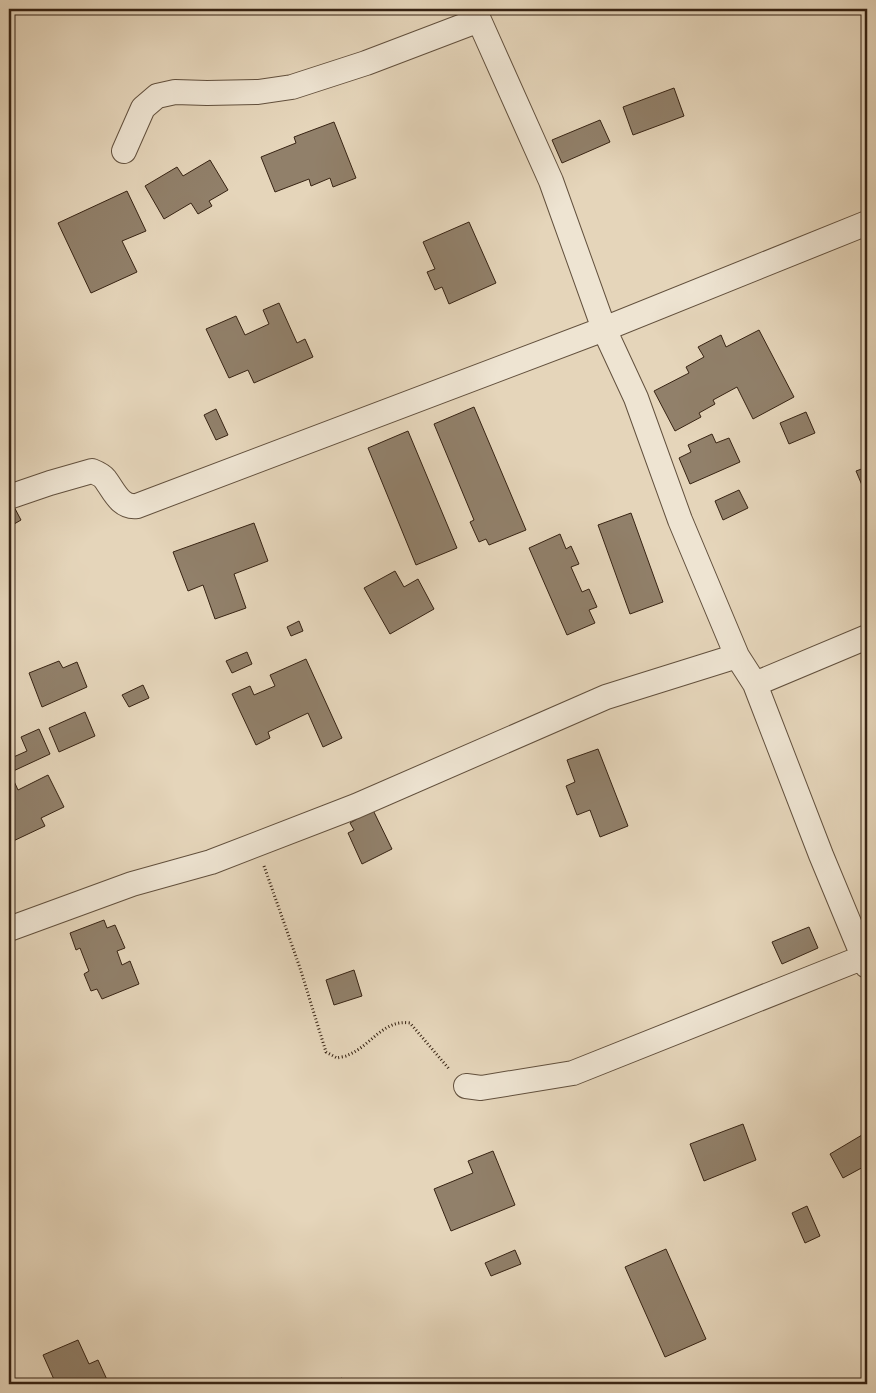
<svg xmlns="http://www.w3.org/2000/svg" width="876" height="1393" font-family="'Sorts Mill Goudy',serif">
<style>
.building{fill:#91806a;stroke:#372313}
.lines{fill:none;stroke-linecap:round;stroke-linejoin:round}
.minor-casing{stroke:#62503d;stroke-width:26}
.path{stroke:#372313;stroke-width:3;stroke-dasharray:1 2.5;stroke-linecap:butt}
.minor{stroke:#eee4d2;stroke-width:24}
</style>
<rect width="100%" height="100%" fill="#e5d5ba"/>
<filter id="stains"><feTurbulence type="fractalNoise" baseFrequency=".004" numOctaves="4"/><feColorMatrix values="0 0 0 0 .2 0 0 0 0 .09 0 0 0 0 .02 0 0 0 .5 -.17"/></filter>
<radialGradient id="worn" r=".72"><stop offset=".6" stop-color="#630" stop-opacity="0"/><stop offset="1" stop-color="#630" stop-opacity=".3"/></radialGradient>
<path class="building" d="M674 88 684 116 633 135 623 107Z
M600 120 610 142 562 163 552 140Z
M334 122 356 178 333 187 330 178 311 186 309 179 275 192 261 157 296 143 294 137Z
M210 160 228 190 209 201 212 206 198 214 191 203 164 219 145 186 177 167 183 176Z
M127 191 146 231 122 241 137 272 91 293 58 223Z
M469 222 496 283 449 304 442 287 435 290 427 272 435 269 423 242Z
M279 303 297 343 305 339 313 357 254 383 248 370 229 378 206 329 236 316 245 335 269 324 263 310Z
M759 330 794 397 753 419 737 387 713 400 715 404 699 413 701 417 675 431 654 391 689 373 686 367 704 357 698 347 721 335 726 347Z
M474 407 526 530 489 545 486 539 479 542 470 522 474 520 434 424Z
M216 409 228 435 216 440 204 415Z
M806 412 815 433 789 444 780 423Z
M408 431 457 548 416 565 368 448Z
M712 434 716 443 729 438 740 462 690 484 679 458 691 452 688 445Z
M867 467V497L856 471Z
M739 490 748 508 723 520 715 501Z
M11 501 21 520 9 527V502Z
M631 513 663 602 630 614 598 525Z
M254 523 268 561 234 574 246 608 215 619 203 585 188 591 173 552Z
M560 534 566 549 571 546 579 564 571 567 582 592 589 589 597 607 589 610 595 623 567 635 529 548Z
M395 571 404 587 418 579 434 609 390 634 364 588Z
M299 621 303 631 291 636 287 627Z
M247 652 252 664 232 673 226 661Z
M306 659 342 738 323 747 308 713 268 732 270 738 256 745 232 694 250 686 254 695 275 686 270 675Z
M59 661 63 668 77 662 87 687 42 707 29 673Z
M143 685 149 698 129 707 122 695Z
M85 712 95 736 59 752 49 728Z
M39 729 50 754 9 773V759L27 751 21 737Z
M598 749 628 826 600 837 590 810 577 815 566 786 575 782 567 760Z
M48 775 64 807 41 818 45 826 9 843V782L13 779 18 790Z
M372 808 392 849 362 864 348 833 354 830 350 823 357 819 355 816Z
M104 920 107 928 115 925 125 948 117 951 122 965 130 961 139 984 102 999 97 989 91 991 84 974 89 971 80 948 76 950 70 933Z
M809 927 818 948 782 964 772 942Z
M354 970 362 996 334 1005 326 980Z
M743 1124 756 1160 704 1181 690 1144Z
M867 1132V1165L843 1178 830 1154Z
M493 1151 515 1205 451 1231 434 1189 473 1173 468 1161Z
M807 1206 820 1236 805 1243 792 1213Z
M666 1249 706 1339 665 1357 625 1267Z
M515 1250 521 1264 491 1276 485 1263Z
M78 1340 89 1364 98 1360 109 1384H56L43 1355Z
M342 1378 345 1384H330Z"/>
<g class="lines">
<defs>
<path id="minor" d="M476 9 479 20 551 181 604 329 636 398 680 520 737 656 755 684 821 855 867 966
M124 151 143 108 157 96 175 92 207 93 258 92 292 87 366 63 479 20
M9 497 50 483 92 471C97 473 102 475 105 479 114 491 120 508 137 506L604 329 867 223
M755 684 867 637
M9 929 132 884 211 862 356 806 606 697 737 656
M466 1086 481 1088 573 1073 864 957"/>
</defs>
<use href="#minor" class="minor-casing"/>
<path class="path" d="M264 866 300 968 326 1052 337 1058C340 1057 345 1057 348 1055 371 1046 383 1019 410 1023L450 1070"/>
<use href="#minor" class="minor"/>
</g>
<rect width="876" height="1393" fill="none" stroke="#e5d5ba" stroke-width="30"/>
<rect x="10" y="10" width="856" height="1373" fill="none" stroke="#372313" stroke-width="2.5"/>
<rect x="15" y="15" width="846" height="1363" fill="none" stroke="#372313"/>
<rect width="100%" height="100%" filter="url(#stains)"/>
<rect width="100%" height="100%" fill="url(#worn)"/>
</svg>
